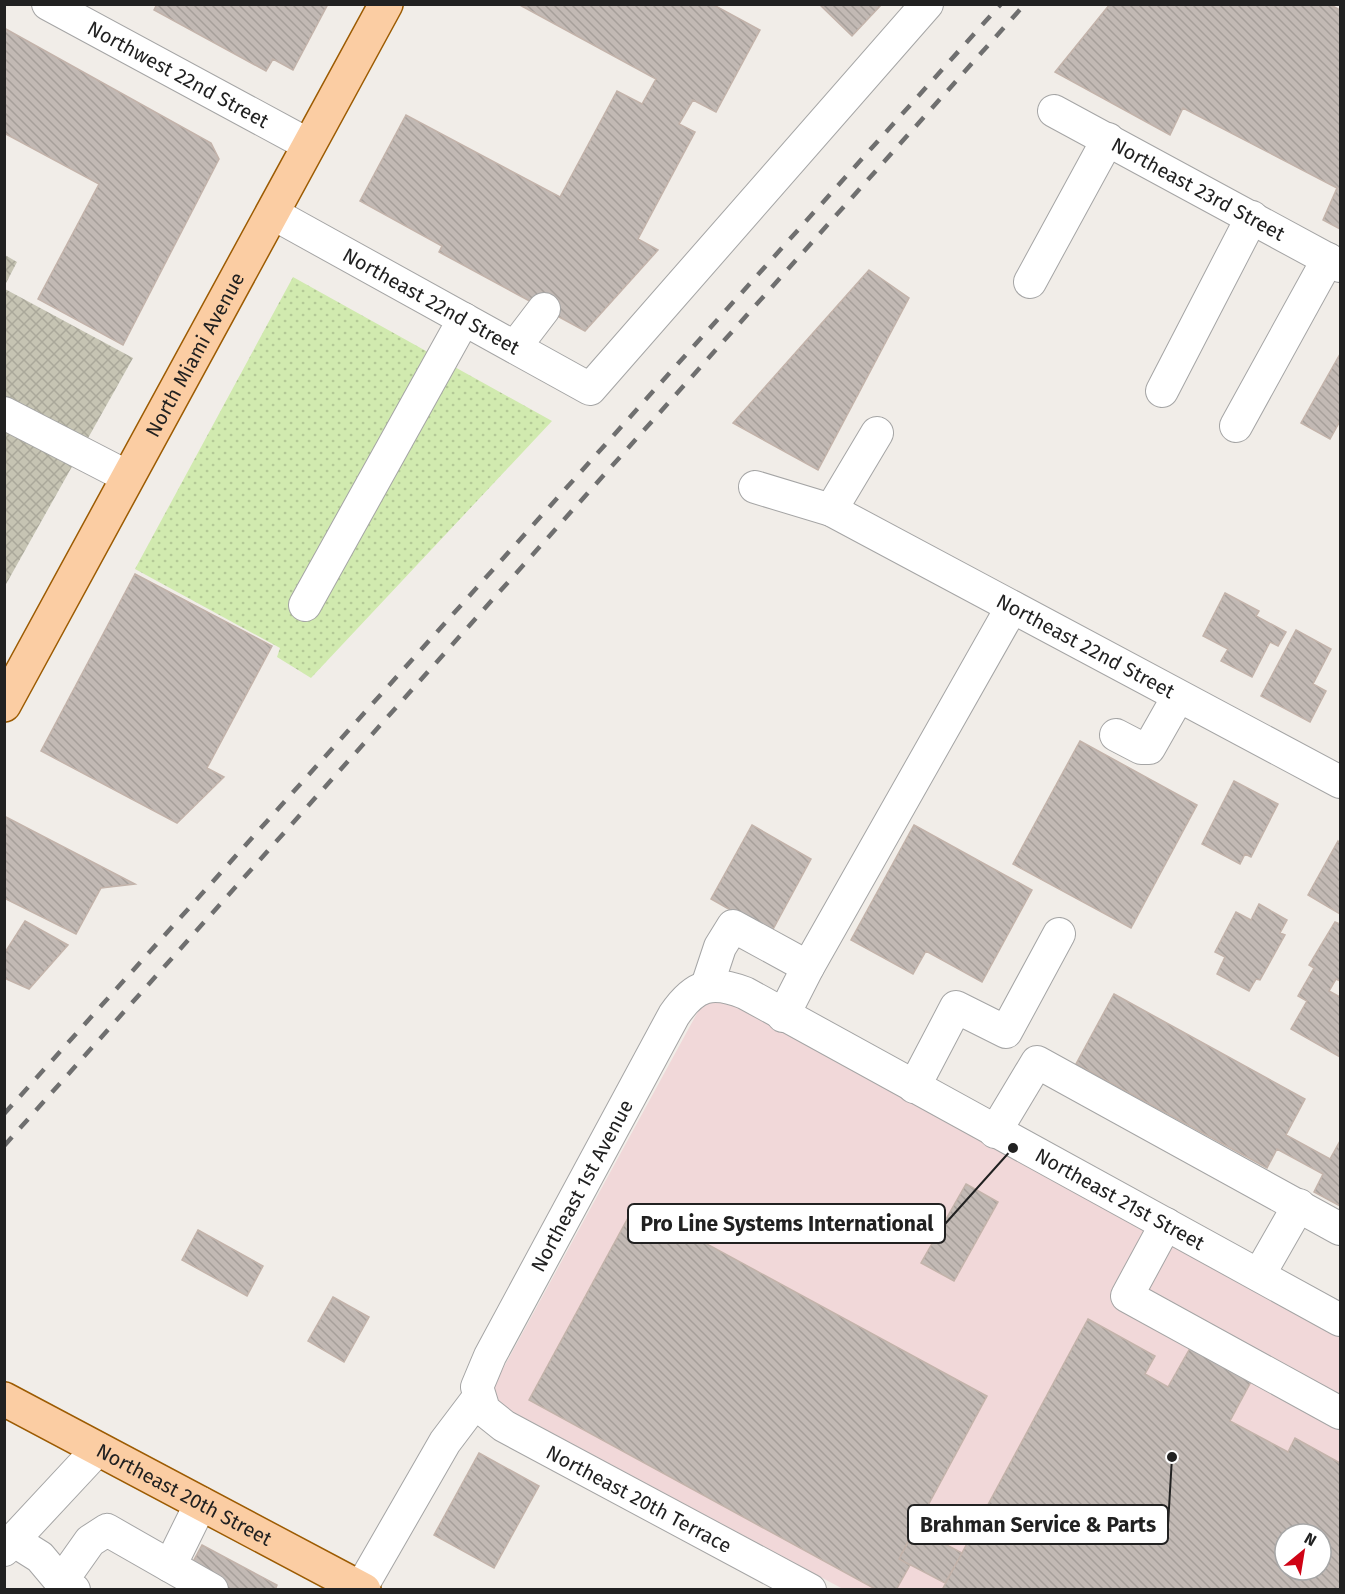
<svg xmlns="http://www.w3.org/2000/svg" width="1345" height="1594" font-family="'Fira Sans',sans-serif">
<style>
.commercial{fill:#f1d8d9;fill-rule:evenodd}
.construction{fill:url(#construction-cross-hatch)}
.grass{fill:url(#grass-dots)}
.building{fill:url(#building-back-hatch);stroke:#c3b3aa;stroke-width:1.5;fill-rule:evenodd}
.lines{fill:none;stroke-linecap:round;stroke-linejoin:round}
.minor-casing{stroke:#a5a5a5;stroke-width:34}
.major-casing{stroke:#9c5b02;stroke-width:36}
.minor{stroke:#fff;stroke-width:32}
.major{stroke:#fbcda3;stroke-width:33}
.rail{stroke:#6f6f6f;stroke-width:4.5;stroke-dasharray:12 12;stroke-linecap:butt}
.labels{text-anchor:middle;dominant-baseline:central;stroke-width:6;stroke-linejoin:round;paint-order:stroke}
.street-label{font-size:20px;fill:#212121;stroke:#fff}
.leader{fill:none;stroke:#212121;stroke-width:2}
.callout-dot{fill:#212121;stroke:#fff;stroke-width:2}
.callout{fill:#fff;stroke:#212121;stroke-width:2}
.callout-label{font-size:21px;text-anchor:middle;font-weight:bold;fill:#212121}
</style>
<defs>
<pattern id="construction-cross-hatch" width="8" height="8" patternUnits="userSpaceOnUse" patternTransform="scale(1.5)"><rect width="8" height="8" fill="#c6c4b3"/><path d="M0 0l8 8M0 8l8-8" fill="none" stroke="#aaa89a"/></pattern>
<pattern id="grass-dots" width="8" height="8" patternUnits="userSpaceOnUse" patternTransform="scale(1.5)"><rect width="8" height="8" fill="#d1eaaf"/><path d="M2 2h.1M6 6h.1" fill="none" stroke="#b3c896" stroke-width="1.8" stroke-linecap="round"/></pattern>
<pattern id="building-back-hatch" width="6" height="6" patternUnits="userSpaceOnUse" patternTransform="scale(1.5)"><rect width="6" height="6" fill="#c2b9b4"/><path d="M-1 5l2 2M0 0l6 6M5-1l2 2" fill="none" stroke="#a69f9a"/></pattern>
</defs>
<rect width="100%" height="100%" fill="#f1ede8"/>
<path class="commercial" d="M713 984 1340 1338V1589H843L487 1398ZM1285 1534H1321V1570H1285Z"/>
<path class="construction" d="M5 255 17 262 5 285Z
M5 289 133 358 5 586Z"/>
<path class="grass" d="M293 277 552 421 311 678 277 657 280 648 135 569Z"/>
<path class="building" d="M157 4H328L293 70 273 59 266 71 154 10Z
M518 4H712L760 30 716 112 693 100 679 124 695 132 638 239 658 250 585 331 439 252 442 246 360 201 406 115 560 197 617 91 642 104 656 79Z
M819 4H882L852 36Z
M1110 4H1329L1340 10V229L1323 220 1337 188 1183 108 1170 135 1055 72Z
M4 28 211 143 219 159 123 345 38 299 99 184 4 133Z
M869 270 909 298 818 470 733 423Z
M1340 354V421L1330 439 1301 423Z
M135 574 272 646 207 768 224 777 177 823 41 751Z
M1225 593 1259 611 1256 616 1286 632 1278 646 1270 642 1252 677 1221 661 1228 649 1203 636Z
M1296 630 1331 649 1313 684 1326 691 1310 722 1261 696Z
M1080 741 1197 805 1131 928 1013 864Z
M1234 781 1278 804 1251 857 1245 854 1240 864 1202 844Z
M4 816 135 884 101 888 76 934 4 898Z
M752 825 811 859 771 933 711 899Z
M914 825 1032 890 982 982 926 951 913 974 851 940Z
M1338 841 1340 843V914L1308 895Z
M1259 904 1287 920 1280 933 1285 935 1260 980 1256 979 1249 991 1217 974 1225 957 1215 952 1236 912 1251 920Z
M25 921 68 945 29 989 4 978V954Z
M1335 922 1340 924V981L1336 979 1329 991 1340 997V1057L1291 1029 1307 1001 1298 996 1314 968 1309 965Z
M1114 994 1305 1099 1286 1135 1330 1159 1340 1141V1206L1314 1192 1323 1174 1277 1149 1267 1168 1076 1064Z
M966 1184 998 1202 954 1281 921 1263Z
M635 1205 987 1396 899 1559 910 1565 896 1590H877L529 1400Z
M198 1230 263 1266 247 1296 182 1260Z
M333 1297 369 1317 344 1362 308 1341Z
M1088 1319 1155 1356 1145 1374 1168 1387 1193 1343 1254 1376 1230 1421 1288 1452 1295 1438 1340 1463V1590H942ZM1285 1534H1321V1570H1285Z
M479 1453 539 1486 494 1568 434 1535Z
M915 1528 962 1553 945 1583 899 1559Z
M202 1545 277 1585 275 1590H223L188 1571Z"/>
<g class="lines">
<defs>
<g id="minor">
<path id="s1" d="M48 4 309 145"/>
<path id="s2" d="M1054 111 1340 266"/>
<path id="s3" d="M272 213 590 389 927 4"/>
<path d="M1030 282 1108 139"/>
<path d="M515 347 544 309"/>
<path d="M1162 391 1252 217"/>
<path d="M4 413 128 477"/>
<path d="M1236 426 1328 259"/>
<path id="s4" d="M755 487 831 510 1340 782"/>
<path d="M831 510 877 433"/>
<path d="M305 605 464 319"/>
<path d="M1116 735 1141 748H1149L1178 697"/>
<path d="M707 986 720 947 733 926 808 967"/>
<path d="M783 1016 808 967 1012 607"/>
<path d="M914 1087 956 1007 1006 1032 1059 934"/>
<path d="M995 1132 1037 1062 1340 1229"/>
<path d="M1166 1224 1127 1296 1340 1413"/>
<path d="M1259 1275 1299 1205"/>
<path d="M13 1540 40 1557 61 1582 74 1590"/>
<path d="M4 1550 98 1449"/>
<path d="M170 1566 201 1503"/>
<path d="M61 1582 90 1541 107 1530 212 1590"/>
<path d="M361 1588 445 1442 479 1397"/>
<path id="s5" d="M810 1590 504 1426 484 1410 477 1387 490 1356 674 1015C695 984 712 980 745 993L1340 1320"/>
</g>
<g id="major">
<path id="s6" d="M4 705 386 4"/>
<path id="s7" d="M4 1399 364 1590"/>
</g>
</defs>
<use href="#minor" class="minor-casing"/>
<use href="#major" class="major-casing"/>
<use href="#minor" class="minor"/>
<use href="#major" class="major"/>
<path class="rail" d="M4 1114 1001 4
M4 1146 1025 4"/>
</g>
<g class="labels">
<g class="street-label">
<text stroke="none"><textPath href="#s1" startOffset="148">Northwest 22nd Street</textPath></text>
<text stroke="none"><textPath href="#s2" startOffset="164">Northeast 23rd Street</textPath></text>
<text stroke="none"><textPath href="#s3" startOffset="182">Northeast 22nd Street</textPath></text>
<text stroke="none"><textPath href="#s6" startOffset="399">North Miami Avenue</textPath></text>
<text stroke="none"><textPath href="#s4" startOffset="368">Northeast 22nd Street</textPath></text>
<text stroke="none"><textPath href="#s5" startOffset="624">Northeast 1st Avenue</textPath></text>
<text stroke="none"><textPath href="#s5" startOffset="1329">Northeast 21st Street</textPath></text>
<text stroke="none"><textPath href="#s7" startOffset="204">Northeast 20th Street</textPath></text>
<text transform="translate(639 1499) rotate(28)">Northeast 20th Terrace</text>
</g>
</g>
<path class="leader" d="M1013 1148L945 1224M1172 1457L1168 1525"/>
<g class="callout-dot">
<circle cx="1013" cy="1148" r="6"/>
<circle cx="1172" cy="1457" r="6"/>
</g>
<g class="callout">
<rect x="628" y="1204" width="317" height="39" rx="6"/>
<rect x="908" y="1505" width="260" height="39" rx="6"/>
</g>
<g class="callout-label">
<text x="787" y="1231">Pro Line Systems International</text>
<text x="1038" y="1532">Brahman Service &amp; Parts</text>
</g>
<rect width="1345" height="1594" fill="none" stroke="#212121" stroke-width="12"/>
<g transform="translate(1303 1552) rotate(30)"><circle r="28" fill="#ffffff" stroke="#a6a6a6" stroke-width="1.5"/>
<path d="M0-4.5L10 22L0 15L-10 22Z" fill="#cf0315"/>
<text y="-9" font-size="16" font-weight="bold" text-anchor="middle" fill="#212121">N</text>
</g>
</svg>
